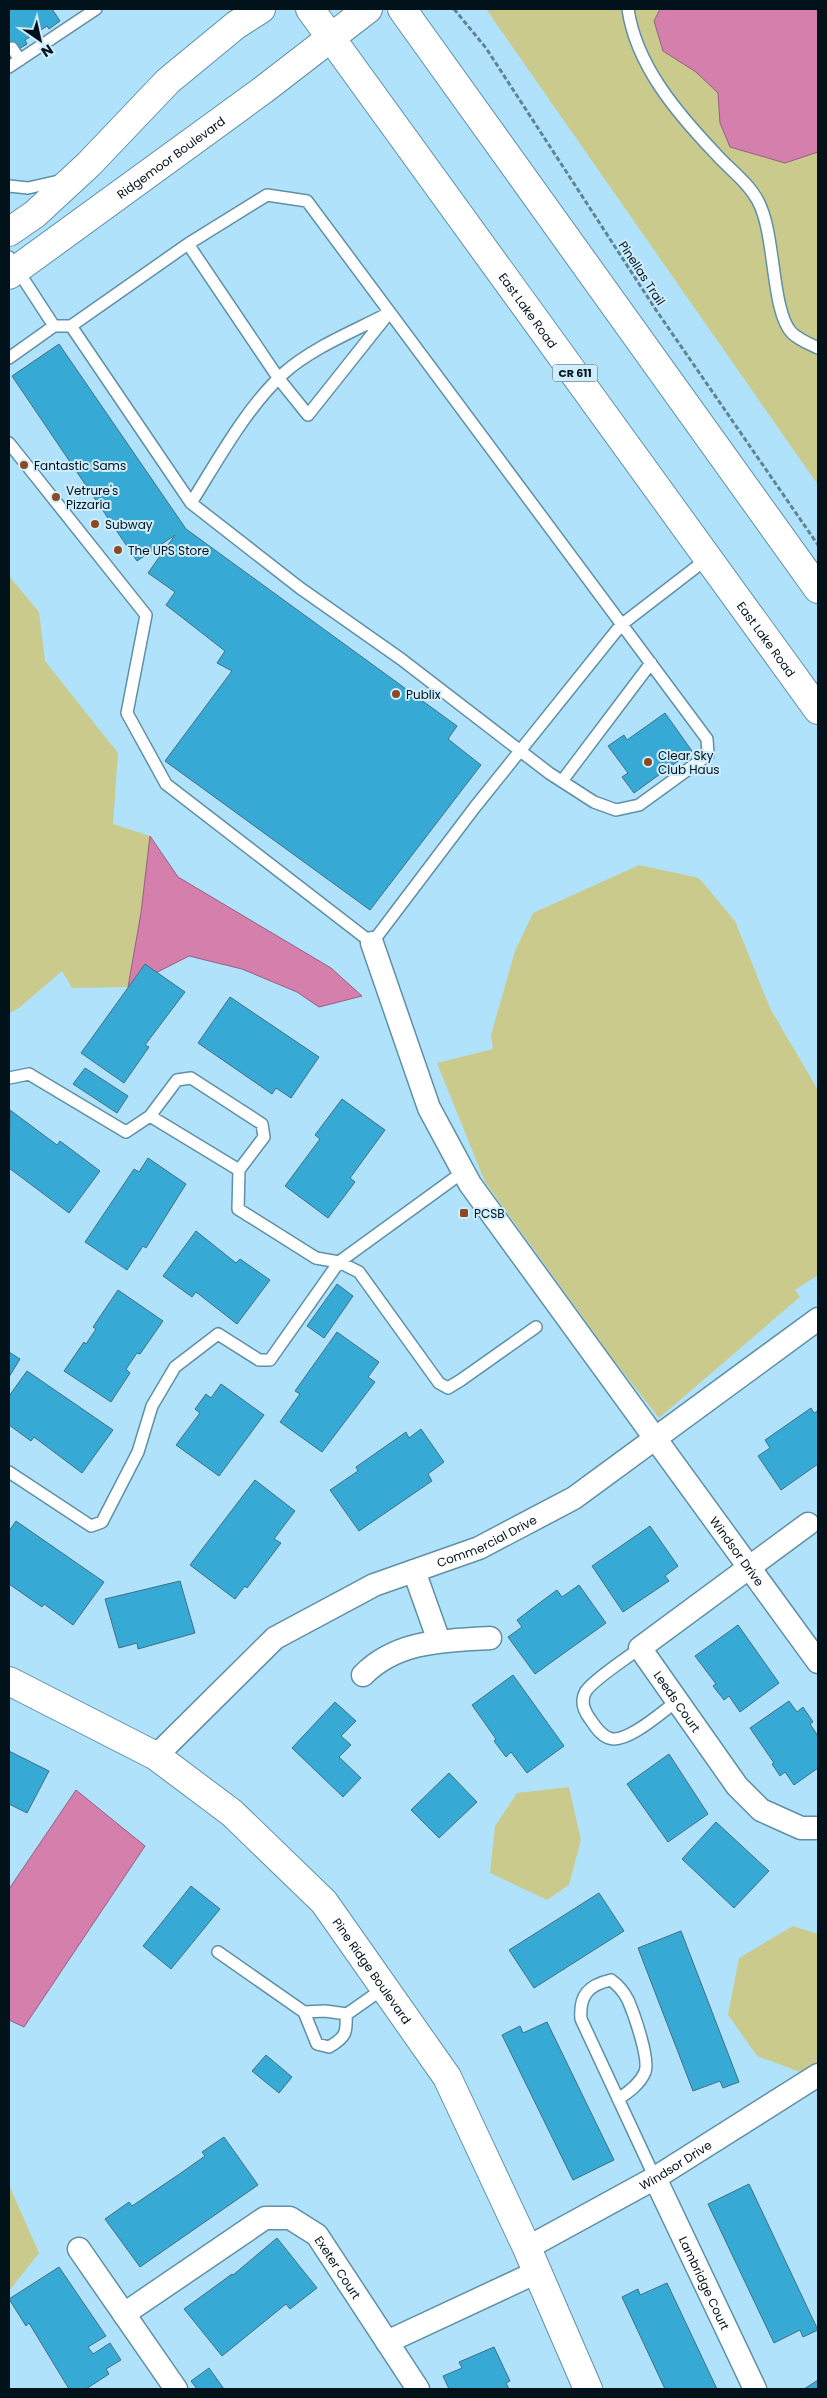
<svg xmlns="http://www.w3.org/2000/svg" width="827" height="2398" font-family="Poppins,sans-serif">
<style>
.green{fill:#caca8c}
.water{fill:#d580ac;stroke:#955f80}
.building{fill:#37a9d5;stroke:#407085}
.lines{fill:none;stroke-linecap:round;stroke-linejoin:round}
.service-casing{stroke:#5f90a5;stroke-width:14}
.minor-casing{stroke:#5f90a5;stroke-width:25}
.tertiary-casing{stroke:#5f90a5;stroke-width:30}
.primary-casing{stroke:#5f90a5;stroke-width:30}
.path{stroke:#608494;stroke-width:3;stroke-dasharray:5 2.5;stroke-linecap:butt}
.service{stroke:#fff;stroke-width:11}
.minor{stroke:#fff;stroke-width:22}
.tertiary{stroke:#fff;stroke-width:28}
.primary{stroke:#fff;stroke-width:28}
.poi-dot{fill:#8f4921;stroke:#cfedfc;stroke-width:2}
.labels{text-anchor:middle;dominant-baseline:central;stroke-width:4;stroke-linejoin:round;paint-order:stroke}
.shield{fill:#cfedfc;stroke:#3f545e;stroke-width:1}
.shield-label{font-size:11px;font-weight:bold;fill:#01121a}
.street-label{font-size:12px;fill:#01121a;stroke:#cfedfc}
.poi-label{font-size:12px;fill:#01121a;stroke:#cfedfc;text-anchor:start}
</style>
<rect width="100%" height="100%" fill="#b0e3fb"/>
<path class="green" d="M486 9H660L654 21 663 51 696 72 718 93 720 123 785 163 818 152V485Z
M9 576 39 612 45 661 118 753 113 824 150 836 141 913 128 987 72 988 62 971 19 1008 9 1013Z
M639 865 699 878 735 921 770 1008 818 1090V1275L795 1290 800 1297 659 1418 616 1363 485 1182 437 1063 493 1049 491 1035 515 951 533 913Z
M569 1787 581 1840 569 1885 547 1900 490 1873 495 1826 517 1793Z
M793 1926 818 1934V2061L800 2072 757 2056 728 2015 739 1958Z
M9 2185 39 2253 9 2291Z"/>
<path class="water" d="M660 9H818V152L785 163 730 147 720 123 718 93 696 72 663 51 654 21Z
M150 836 178 877 331 968 362 996 319 1007 297 992 242 969 189 956 128 987 141 913Z
M76 1790 145 1846 24 2027 9 2020V1889Z"/>
<path class="building" d="M9 9H52L60 21 49 29 47 26 25 40 27 44 17 50 9 51Z
M59 344 186 529 457 726 448 739 481 765 370 910 165 761 232 671 217 663 225 651 166 605 175 592 148 573 175 535 137 561 12 376Z
M665 713 692 751 634 793 622 777 628 773 608 746 624 735 627 740Z
M145 964 185 992 145 1045 149 1047 124 1083 81 1053Z
M230 997 319 1057 291 1098 276 1088 272 1094 198 1043Z
M85 1068 128 1096 117 1113 73 1084Z
M342 1099 385 1130 350 1178 355 1182 328 1218 285 1186 320 1139 315 1135Z
M10 1110 57 1145 60 1141 100 1171 69 1213 9 1168Z
M148 1158 186 1184 146 1248 143 1246 127 1270 85 1242 134 1169 139 1172Z
M196 1231 236 1263 240 1259 270 1280 237 1324 196 1292 192 1297 163 1276Z
M337 1284 353 1296 324 1338 307 1326Z
M118 1290 163 1321 140 1354 137 1353 126 1369 130 1373 111 1402 64 1371 84 1342 86 1344 96 1329 93 1327Z
M337 1332 379 1362 368 1377 375 1382 322 1452 280 1422 300 1394 295 1391Z
M9 1352 20 1359 9 1377Z
M27 1371 113 1430 82 1473 34 1437 31 1441 9 1425V1396Z
M221 1384 264 1415 219 1476 176 1445 200 1413 195 1409 206 1394 211 1398Z
M811 1408 814 1413 818 1411V1464L781 1490 758 1456 770 1448 765 1440Z
M421 1429 444 1462 428 1474 432 1481 359 1531 330 1490 358 1471 356 1467 406 1432 409 1438Z
M255 1480 295 1511 274 1539 281 1543 247 1588 245 1586 235 1599 190 1565Z
M16 1521 104 1582 73 1625 44 1604 42 1607 9 1584V1531Z
M650 1526 678 1566 665 1576 669 1581 623 1612 592 1566Z
M180 1581 195 1633 138 1649 137 1643 119 1648 105 1599Z
M579 1585 606 1623 535 1674 508 1637 522 1627 517 1620 538 1604 557 1590 562 1597Z
M738 1625 779 1683 740 1712 729 1696 724 1700 713 1686 716 1684 695 1656Z
M513 1675 564 1746 527 1773 511 1752 506 1757 494 1741 496 1739 472 1705Z
M789 1701 797 1712 803 1707 813 1722 810 1724 818 1736V1768L794 1785 785 1772 780 1776 772 1764 774 1763 750 1728Z
M335 1702 356 1721 341 1736 351 1745 339 1757 361 1778 343 1797 292 1748Z
M9 1751 49 1771 27 1813 9 1804Z
M669 1754 708 1814 668 1842 627 1784Z
M449 1773 477 1802 439 1838 411 1810Z
M716 1822 769 1871 734 1908 682 1859Z
M191 1886 220 1909 171 1969 143 1946Z
M599 1893 624 1931 534 1988 509 1950Z
M681 1931 739 2082 723 2088 720 2081 693 2091 638 1948Z
M547 2022 614 2160 573 2180 502 2035 520 2026 523 2033Z
M266 2055 292 2077 279 2093 252 2071Z
M224 2137 258 2185 140 2267 105 2219 129 2202 132 2206 178 2175 205 2156 202 2152Z
M749 2184 818 2330 803 2337 800 2330 774 2343 708 2204Z
M277 2238 317 2288 290 2309 286 2304 222 2356 184 2309 232 2274 233 2275Z
M59 2267 106 2336 88 2347 93 2354 110 2343 121 2360 106 2369 109 2374 86 2389H69L29 2323 26 2326 9 2299Z
M667 2283 717 2389H665L622 2297 638 2289 640 2295Z
M494 2347 510 2381 506 2383 509 2389H449L443 2376 462 2368 459 2362Z
M209 2368 224 2389H197L191 2381Z
M818 2380V2389H804Z"/>
<g class="lines">
<defs>
<path id="service" d="M628 9C636 65 677 113 715 153 729 169 748 182 758 201 776 234 771 312 792 333 799 340 810 344 818 348
M12 48 20 60
M9 67 96 9
M9 186 28 188 59 181
M188 244 279 379 308 415 389 313
M9 257 54 326
M9 358 54 326H71L188 244 267 195 307 201 707 739 708 755 639 805 616 810 594 802 549 773 401 659 300 588 191 503 71 326
M9 443 146 615 127 713 166 784 372 943 475 807 621 625 708 558
M191 503C218 460 246 408 284 373 312 348 352 332 385 315
M562 781 651 663
M9 1078 29 1074 126 1132 150 1116 239 1170 238 1209 316 1258 339 1262 359 1272 439 1383 448 1388 461 1380 536 1327
M150 1116 177 1080 191 1078 262 1124 264 1137 239 1170
M9 1472 91 1526 102 1522 138 1452 152 1406 175 1367 218 1334 259 1360H270L339 1262 463 1172
M640 1648C627 1658 594 1679 586 1691 580 1701 584 1711 590 1719 595 1726 600 1735 609 1738 626 1745 663 1711 677 1701
M218 1952 304 2012 325 2011 347 2014 384 1988
M304 2012 317 2044 329 2047C346 2037 347 2033 346 2014
M618 2099C629 2092 640 2084 645 2072 650 2059 634 2014 628 2000 624 1992 618 1985 611 1980 588 1985 579 1996 581 2019L655 2178"/>
<g id="minor">
<path id="s1" d="M372 943 429 1108 470 1184 818 1662"/>
<path id="s2" d="M808 1524 640 1648 737 1786 761 1810 801 1828H818"/>
<path d="M414 1571 439 1641"/>
<path d="M363 1675C398 1640 444 1641 490 1638"/>
<path id="s3" d="M156 1756 275 1638 374 1585 479 1548 574 1498 818 1319"/>
<path id="s4" d="M655 2178 755 2389"/>
<path id="s5" d="M527 2248 655 2178 818 2075"/>
<path d="M79 2249 176 2389"/>
<path id="s6" d="M124 2314 265 2218H290L317 2235 418 2389"/>
<path d="M387 2342 537 2272"/>
</g>
<g id="tertiary">
<path d="M9 232 35 214 89 164 168 81 236 25 261 9"/>
<path id="s7" d="M9 275 263 90 368 9"/>
<path id="s8" d="M9 1681 156 1756 232 1813 324 1902 447 2077 527 2248 588 2389"/>
</g>
<g id="primary">
<path id="s9" d="M310 9 818 710"/>
<path d="M402 9 818 589"/>
</g>
</defs>
<use href="#service" class="service-casing"/>
<use href="#minor" class="minor-casing"/>
<use href="#tertiary" class="tertiary-casing"/>
<use href="#primary" class="primary-casing"/>
<path class="path" d="M454 9 486 48 656 310 818 545"/>
<use href="#service" class="service"/>
<use href="#minor" class="minor"/>
<use href="#tertiary" class="tertiary"/>
<use href="#primary" class="primary"/>
</g>
<g class="poi-dot">
<circle cx="24" cy="465" r="5"/>
<circle cx="56" cy="497" r="5"/>
<circle cx="95" cy="524" r="5"/>
<circle cx="118" cy="550" r="5"/>
<circle cx="396" cy="694" r="5"/>
<circle cx="648" cy="762" r="5"/>
<rect x="459" y="1208" width="10" height="10" rx="2.5"/>
</g>
<g class="labels">
<rect class="shield" x="552.5" y="364.5" width="45" height="17" rx="4"/>
<g class="shield-label">
<text x="575" y="373">CR 611</text>
</g>
<g class="street-label">
<text stroke="none"><textPath href="#s7" startOffset="200">Ridgemoor Boulevard</textPath></text>
<text transform="translate(642 273) rotate(57)">Pinellas Trail</text>
<text stroke="none"><textPath href="#s9" startOffset="372">East Lake Road</textPath></text>
<text stroke="none"><textPath href="#s9" startOffset="778">East Lake Road</textPath></text>
<text stroke="none"><textPath href="#s3" startOffset="401">Commercial Drive</textPath></text>
<text stroke="none"><textPath href="#s1" startOffset="715">Windsor Drive</textPath></text>
<text stroke="none"><textPath href="#s2" startOffset="274">Leeds Court</textPath></text>
<text stroke="none"><textPath href="#s8" startOffset="472">Pine Ridge Boulevard</textPath></text>
<text stroke="none"><textPath href="#s5" startOffset="170">Windsor Drive</textPath></text>
<text stroke="none"><textPath href="#s6" startOffset="266">Exeter Court</textPath></text>
<text stroke="none"><textPath href="#s4" startOffset="116">Lambridge Court</textPath></text>
</g>
<g class="poi-label">
<text x="34" y="465">Fantastic Sams</text>
<text x="66" y="490">Vetrure's<tspan x="66" dy="14">Pizzaria</tspan></text>
<text x="105" y="524">Subway</text>
<text x="128" y="550">The UPS Store</text>
<text x="406" y="694">Publix</text>
<text x="658" y="755">Clear Sky<tspan x="658" dy="14">Club Haus</tspan></text>
<text x="474" y="1213">PCSB</text>
</g>
</g>
<rect width="827" height="2398" fill="none" stroke="#01121a" stroke-width="20"/>
<g transform="translate(40 40) rotate(146)" stroke="#cfedfc" stroke-width="4" paint-order="stroke">
<path d="M0-4L9 19L0 12L-9 19Z" fill="#01121a"/>
<text y="-8" font-size="14" font-weight="bold" text-anchor="middle" fill="#01121a">N</text>
</g>
</svg>
